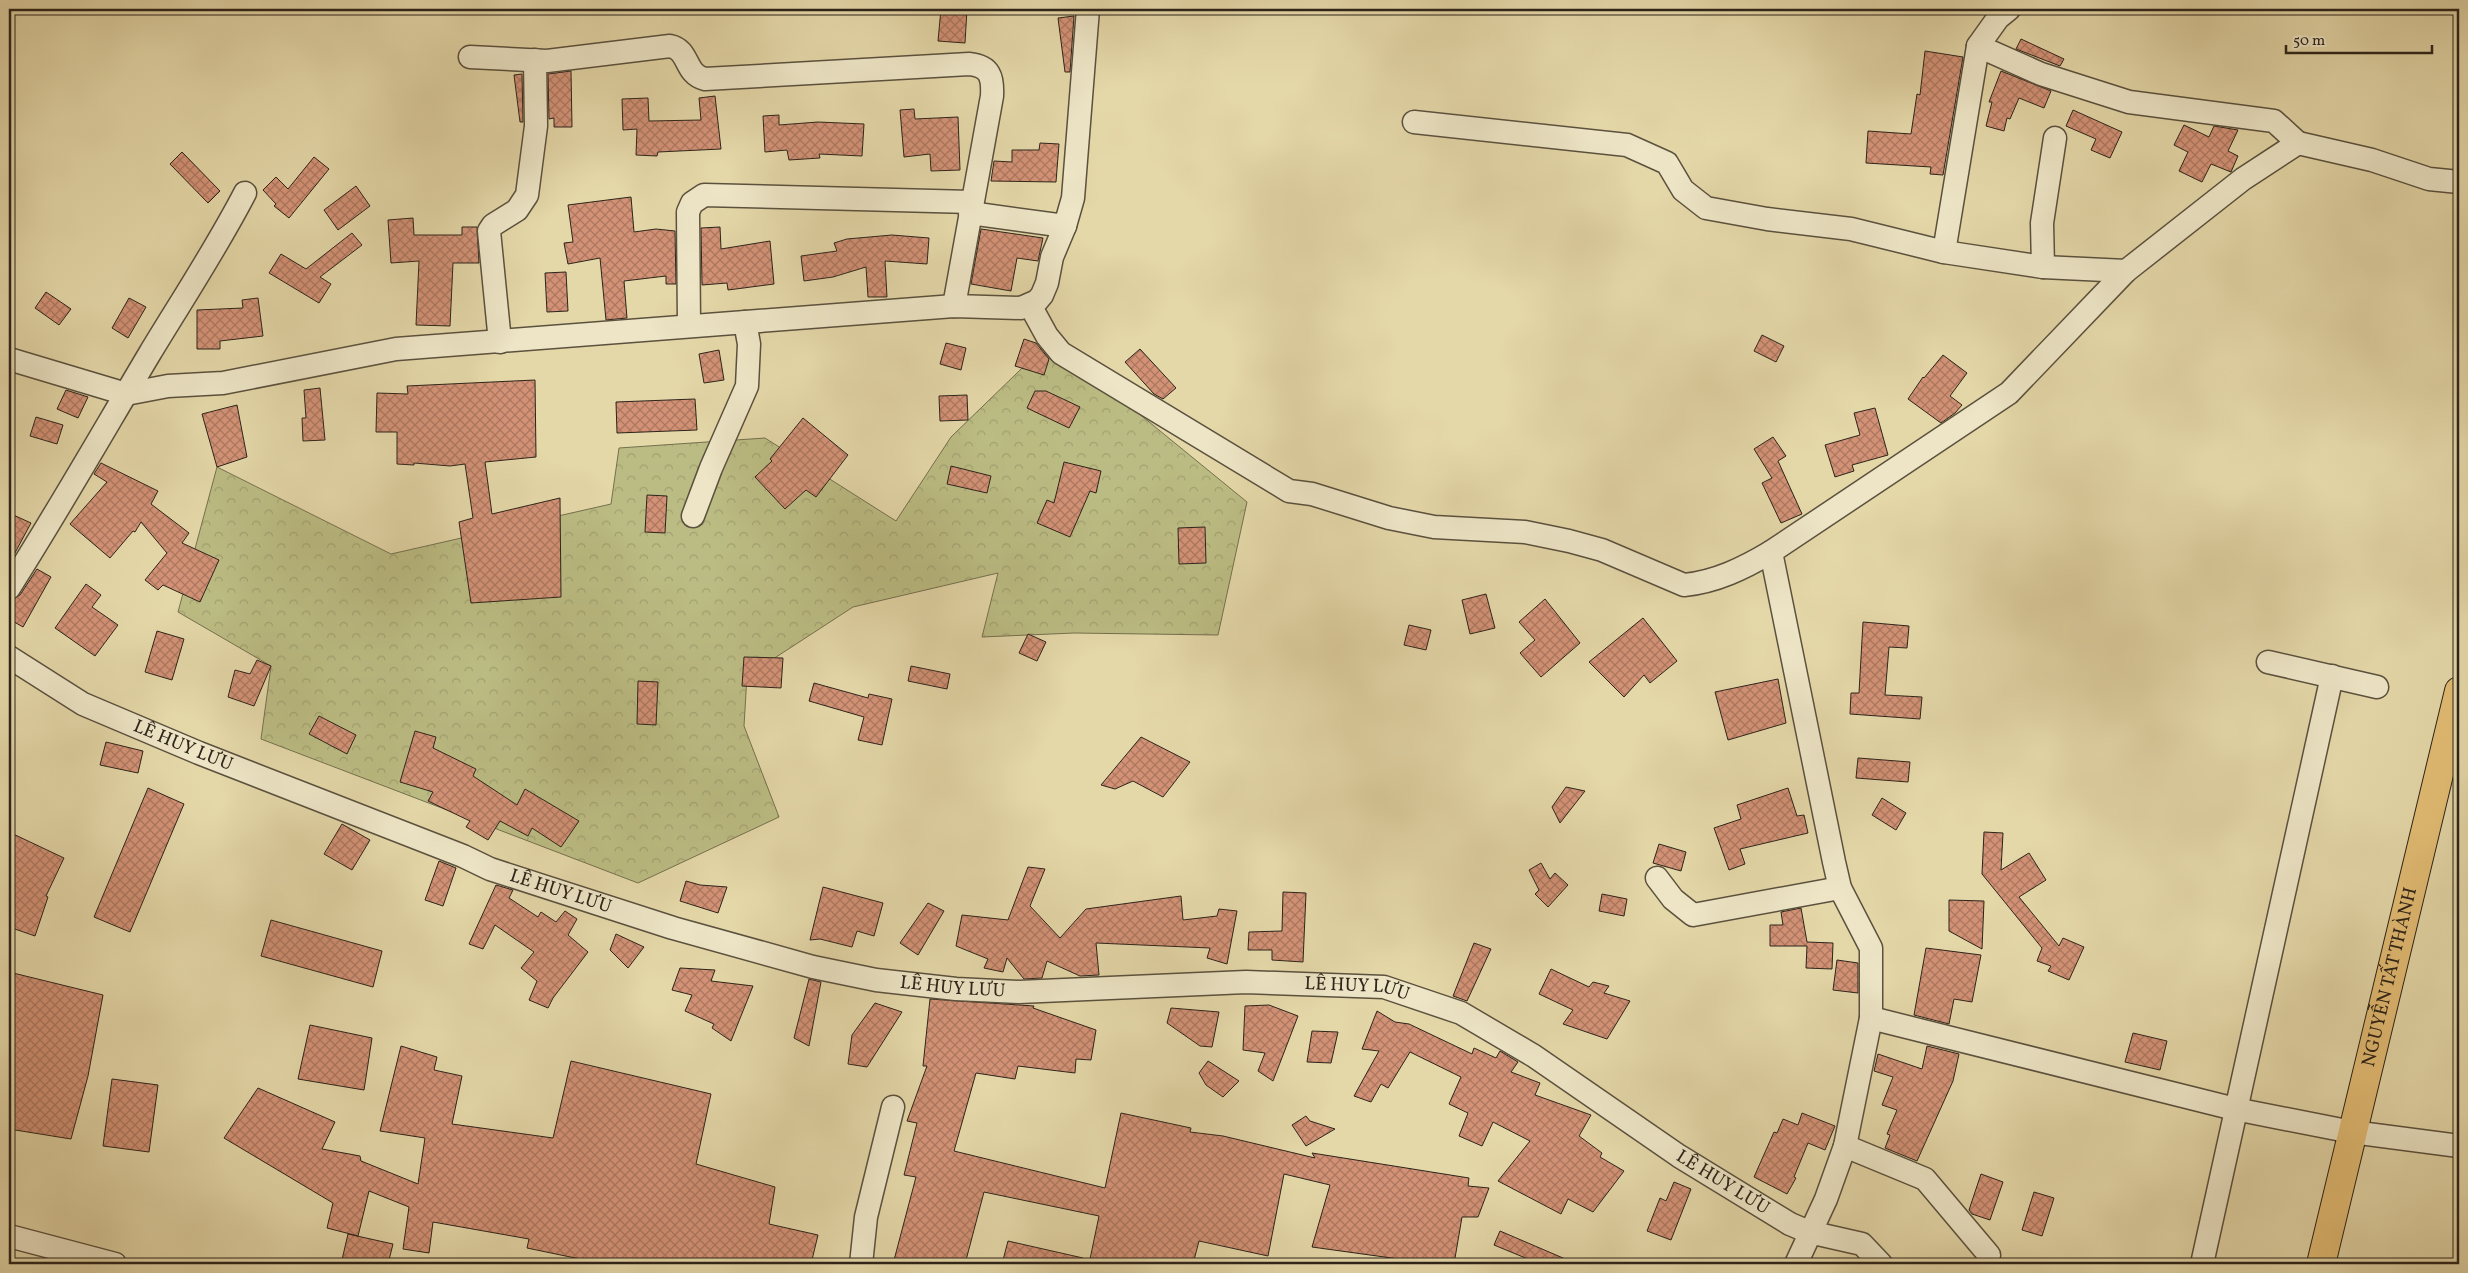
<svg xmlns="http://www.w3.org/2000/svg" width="2468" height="1273" font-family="Vollkorn,serif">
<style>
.forest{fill:url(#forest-crowns);stroke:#74704e}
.building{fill:url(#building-cross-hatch);stroke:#2d241a}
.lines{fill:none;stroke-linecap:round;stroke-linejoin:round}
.minor-casing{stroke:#5b513e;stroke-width:25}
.major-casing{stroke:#2d241a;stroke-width:30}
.minor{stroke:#ede5c6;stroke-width:22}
.major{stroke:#e2bc74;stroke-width:28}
.labels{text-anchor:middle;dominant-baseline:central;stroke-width:4;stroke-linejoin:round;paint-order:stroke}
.street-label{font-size:19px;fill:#2d241a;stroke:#ede5c6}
</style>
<defs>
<pattern id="forest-crowns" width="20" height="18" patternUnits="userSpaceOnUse" patternTransform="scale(1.25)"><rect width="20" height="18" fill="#bbbc83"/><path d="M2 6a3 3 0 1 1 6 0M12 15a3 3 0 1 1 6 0" fill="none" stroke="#a1a171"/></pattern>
<pattern id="building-cross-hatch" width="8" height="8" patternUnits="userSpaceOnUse" patternTransform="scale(1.25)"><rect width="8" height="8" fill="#d39276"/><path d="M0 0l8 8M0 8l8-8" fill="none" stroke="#ac7760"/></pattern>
</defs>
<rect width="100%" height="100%" fill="#e4d7a8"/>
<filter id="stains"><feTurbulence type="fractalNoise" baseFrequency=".004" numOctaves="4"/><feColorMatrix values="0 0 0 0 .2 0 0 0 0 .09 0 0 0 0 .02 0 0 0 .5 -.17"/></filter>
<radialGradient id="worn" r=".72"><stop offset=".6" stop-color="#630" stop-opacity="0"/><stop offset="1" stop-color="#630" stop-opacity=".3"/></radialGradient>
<path class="forest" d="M1050 341 1247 502 1218 635 1074 633 982 637 998 573 853 607 747 676 744 726 779 817 638 883 261 739 271 666 178 612 217 467 391 554 611 504 619 448 765 438 896 521 951 437Z"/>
<path class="building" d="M941 9H967L965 43 938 41Z
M1074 16 1070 72H1065L1058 18Z
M2021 39 2064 59 2060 66 2016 49Z
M1925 51 1963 57 1943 175 1930 174 1931 167 1866 163 1868 131 1911 134 1917 94 1920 95Z
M571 71 572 127H554V118L549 119 548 74Z
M2001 71 2051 91 2044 108 2019 98 2010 119 2007 118 2004 131 1986 126 1992 102H1989Z
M522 74 523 122H520L514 75Z
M715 96 721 149 658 152 657 156 636 155 637 129 623 130 622 99 648 98 649 121 701 120 699 98Z
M914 109 915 119 958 117 960 170 931 171 930 154 904 157 900 110Z
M2073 110 2122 132 2110 158 2091 150 2096 139 2066 126Z
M779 115V125L818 122 864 124 862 156 819 154 820 158 789 160 787 150 765 152 763 116Z
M2184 125 2209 137 2214 126 2238 130 2228 151 2238 156 2231 172 2211 164 2202 182 2179 171 2188 152 2174 145Z
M1040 143 1059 144 1056 182 991 181 994 161 1012 162V150H1039Z
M182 152 220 191 208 203 170 164Z
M314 157 329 169 289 218 274 206 276 204 263 190 276 177 288 189Z
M356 186 370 206 338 230 324 210Z
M631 197 634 232 656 229 675 231 676 284H666V276L624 281 627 318 606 320 600 258 568 264 564 243 573 242 568 205Z
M413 218 414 235H462V227H477L479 263H453L450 326 416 325 419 261 391 263 388 220Z
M720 227 721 249 770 241 774 284 728 290 727 283 702 285 701 228Z
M981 229 1043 238 1038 261 1017 258 1011 291 971 284Z
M352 233 362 245 320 277 331 284 319 303 269 273 281 254 306 269Z
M892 235 929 238 927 264 885 261 887 297H868L866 267 833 277 804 281 801 256 837 251 834 243 847 239Z
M566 272 568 311 547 312 545 273Z
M46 292 71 309 59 325 35 308Z
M129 298 146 307 128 338 112 328Z
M258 298 263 336 220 341V349H197V310L243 308 242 300Z
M1762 335 1784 346 1776 362 1754 351Z
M1024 339 1036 343 1049 359 1044 375 1015 366Z
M946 343 966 348 961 370 940 364Z
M1140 349 1176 388 1163 399 1154 394 1125 362Z
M719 350 724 380 704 383 699 354Z
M1943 355 1967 373 1950 396 1962 405 1955 413 1941 423 1908 399 1923 377 1924 378Z
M535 380 536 457 485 462 492 514 560 498 561 597 471 603 459 522 473 518 465 464 450 466 414 463V465L397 464V432H376L377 393 408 394 407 386Z
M320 388 325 440 303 441 302 418H306L304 390Z
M66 390 88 397 78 418 57 409Z
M1035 391H1046L1080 407 1069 428 1027 408Z
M967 395 968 420 940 421 939 396Z
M695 399 697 430 617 433 616 402Z
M237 405 247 457 217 467 202 414Z
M1875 408 1888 455 1852 465 1854 471 1835 477 1825 445 1860 435 1854 413Z
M36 417 63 425 57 444 30 436Z
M803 418 848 455 816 497 806 490 785 509 755 477 772 461 770 459Z
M1773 437 1786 456 1778 461 1802 514 1781 523 1762 483 1772 478 1754 449Z
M1064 462 1101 471 1096 493 1090 491 1070 537 1037 523 1047 500 1054 503Z
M101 463 158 491 151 504 189 533 182 543 219 560 200 602 163 585 158 590 145 580 167 553 141 522 135 532 133 531 110 558 70 524 107 482 94 474Z
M951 466 991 476 987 493 947 484Z
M647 495 667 496 665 533 645 532Z
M9 513 31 523 9 564Z
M1205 527 1206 563 1179 564 1178 528Z
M37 569 51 577 23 627 9 619V601L20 595Z
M86 584 101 595 92 607 118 625 95 656 55 628Z
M1486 594 1495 628 1470 634 1462 600Z
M1545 599 1580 643 1541 677 1520 653 1535 640 1519 622Z
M1643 618 1677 661 1650 683 1644 675 1624 697 1589 662Z
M1863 622 1909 626 1907 648 1889 647 1885 695 1922 697 1920 719 1850 714 1851 693H1859Z
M1409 625 1431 630 1426 650 1404 645Z
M157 631 184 639 172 680 145 672Z
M1028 634 1046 642 1037 661 1019 653Z
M744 657 783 658 781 688 742 686Z
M257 660 271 666 254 706 228 697 235 670 250 674Z
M911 666 950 674 947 689 908 681Z
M1778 679 1786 723 1728 740 1715 692Z
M638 681 658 682 656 725 637 724Z
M814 683 868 698 869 694 892 699 882 745 858 740 864 717 809 701Z
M319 716 356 735 347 754 309 734Z
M415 731 436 737 433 748 476 769 473 776 517 805 525 789 579 821 561 847 532 828 528 836 500 821 488 840 466 827 470 821 428 801 433 792 400 782Z
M1141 737 1190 762 1163 797 1133 781 1115 789 1101 785Z
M106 742 143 751 138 773 100 765Z
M1858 758 1910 762 1908 782 1856 778Z
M1566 787 1585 791 1560 823 1552 807Z
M148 788 184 804 130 932 94 917Z
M1788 788 1797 816 1804 815 1808 833 1740 849 1745 864 1729 870 1714 828 1741 819 1737 805Z
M1882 798 1906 813 1896 830 1872 815Z
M342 824 370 840 352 870 324 854Z
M9 832 64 858 46 896 48 897 35 936 9 927Z
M1984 832 2003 833 2001 870 2029 853 2046 880 2019 897 2059 946 2063 938 2084 947 2069 980 2048 971 2051 966 2037 961 2042 948 1982 874Z
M1659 844 1686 852 1681 871 1653 863Z
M439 861 456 868 443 906 425 900Z
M1541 863 1550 879 1555 873 1568 885 1548 907 1535 894 1539 890 1529 870Z
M1028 867 1045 869 1030 906 1060 938 1086 909 1181 896 1183 920 1217 916 1219 909 1237 911 1227 964 1207 958 1210 948 1096 943 1099 975 1080 976 1047 961 1042 978 1024 979 1007 958 1003 972 984 968 988 959 956 946 962 915 1008 920Z
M686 881 700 885 727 887 718 913 680 901Z
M496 885 513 890 509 898 538 917 541 912 556 922 565 911 577 919 568 935 588 952 553 998 548 1008 529 1000 537 981 521 968 534 952 495 925 483 949 469 944Z
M823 887 883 903 874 936 857 931 852 947 820 939 810 940Z
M1283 892 1306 893 1303 962 1272 960V950H1248L1249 932 1282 931Z
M1602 894 1627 899 1624 916 1599 911Z
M1949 900 1984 901 1982 949 1949 931Z
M928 903 944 911 918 955 900 943Z
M1801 908 1807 942 1833 943 1832 969 1806 968 1807 946H1770V925H1783L1781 912Z
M271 920 382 951 373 987 261 956Z
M616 934 644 947 628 968 610 950Z
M1474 943 1491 949 1467 1001 1453 996Z
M1926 948 1981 955 1972 1002 1954 999 1949 1024 1914 1015Z
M1837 960 1858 963V993L1833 990Z
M680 968 715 970 711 981 753 986 731 1041 712 1028 714 1024 685 1011 692 995 672 990Z
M1551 969 1589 987 1593 982 1609 986 1604 993 1630 1001 1607 1039 1563 1024 1573 1010 1539 994Z
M9 972 103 995 88 1076 71 1139 9 1129Z
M809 979 821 982 809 1046 794 1038Z
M930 999 1034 1006 1033 1008 1096 1030 1091 1060 1076 1059 1075 1073 1018 1066 1015 1079 976 1073 954 1151 1105 1188 1121 1113 1191 1128 1190 1132 1223 1136 1315 1158 1312 1153 1469 1178 1468 1186 1489 1188 1478 1217H1462L1454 1264H1435L1312 1247 1330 1185 1284 1174 1268 1256 1199 1241 1193 1264H1089L1099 1216 984 1192 965 1264H893L916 1177 904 1175 917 1123 907 1121 927 1066H923Z
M875 1003 902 1012 867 1067 848 1064 852 1035Z
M1269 1005 1298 1016 1273 1081 1258 1071 1265 1053 1243 1050 1245 1006Z
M1171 1008 1219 1012 1212 1047 1200 1046 1167 1023Z
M1377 1011 1395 1022 1409 1024 1472 1054 1474 1048 1496 1058 1500 1051 1518 1062 1511 1072 1540 1083 1535 1095 1591 1115 1579 1136 1602 1153 1600 1157 1624 1171 1593 1212 1568 1199 1561 1214 1498 1181 1530 1141 1493 1122 1482 1146 1459 1136 1468 1113 1449 1104 1461 1077 1410 1052 1388 1088 1381 1084 1371 1102 1354 1096 1379 1051 1362 1049Z
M310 1025 372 1038 364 1090 298 1079Z
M1312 1031 1338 1032 1331 1063 1307 1062Z
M2133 1033 2167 1041 2160 1070 2125 1062Z
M401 1046 437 1057 434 1070 462 1076 452 1124 553 1138 571 1061 711 1094 696 1164 775 1187 769 1224 818 1235 811 1264H604L527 1248 529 1239 433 1222 429 1253 403 1249 409 1207 369 1191 358 1236 327 1228 333 1203 224 1138 258 1088 335 1122 322 1149 360 1156 361 1161 418 1184 425 1138 380 1131Z
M1927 1046 1959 1054 1953 1081 1917 1161 1885 1148 1890 1135 1887 1134 1897 1110 1882 1105 1893 1077 1874 1071 1878 1054 1922 1069Z
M1208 1061 1239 1081 1223 1097 1206 1085 1199 1073Z
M112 1079 158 1085 149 1152 103 1146Z
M1802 1113 1835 1126 1825 1150 1808 1143 1794 1177 1796 1178 1787 1194 1754 1177 1774 1132 1777 1133 1783 1119 1798 1125Z
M1306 1116 1310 1121 1335 1129 1306 1146 1292 1125Z
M1981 1174 2003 1182 1990 1220 1972 1214 1969 1210Z
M1674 1182 1691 1189 1671 1240 1647 1231 1660 1198 1666 1201Z
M2034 1192 2054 1198 2042 1236 2022 1230Z
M1500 1231 1577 1264H1540L1494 1245Z
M348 1234 393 1244 388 1264H341Z
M1008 1241 1083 1258 1082 1264H1002Z"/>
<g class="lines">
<defs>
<g id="minor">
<path d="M1978 46 2041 74 2129 102 2274 121 2298 143"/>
<path d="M470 57 547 61 670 46C690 50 684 74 705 79L969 64C990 66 993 77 992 96L954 306"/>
<path d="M1414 122 1627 145 1667 163 1683 190 1706 208 1767 219 1851 229 1944 252 2043 267 2126 271"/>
<path d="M970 213 1065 226"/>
<path d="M1944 252 1978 46 1998 18 2009 9"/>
<path d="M2043 267 2042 223 2055 138"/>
<path d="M1030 305 1047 336 1061 353 1289 491 1312 494 1389 518 1434 527 1525 532 1569 541 1602 550 1684 585C1716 582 1744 568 1771 552"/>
<path d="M689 325 688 212 692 203 704 195 971 202"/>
<path d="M500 342 489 231 493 225 517 210 527 195 536 126 535 60"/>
<path d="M9 359 126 394 168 386 223 383 396 349 954 306 1021 308 1037 301 1042 295 1047 283 1052 257 1065 226 1073 198 1088 9"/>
<path d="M693 516 711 468 747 386 749 344 745 322"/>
<path d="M9 588C58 511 103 432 150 353 182 300 216 249 245 193"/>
<path id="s1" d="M9 657 83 704 199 753 463 856 490 869 673 928 813 967 876 980 956 989 1019 992 1246 982 1384 987 1461 1013 1534 1056 1679 1156 1790 1224 1809 1232 1862 1244 1881 1264"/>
<path d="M2268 662 2377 687"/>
<path d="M1657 878 1673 899 1693 915 1840 888"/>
<path d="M1871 1018 2235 1109 2352 1132 2459 1146"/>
<path d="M9 1236 115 1264"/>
<path d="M1989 1255 1925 1179 1845 1146 1871 1018V948L1840 888 1834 862 1771 552 2009 393 2126 271 2243 179 2298 143 2372 160 2429 179 2459 182"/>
<path d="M861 1264 866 1217 893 1107"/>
<path d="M1796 1264 1826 1199 1845 1146"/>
<path d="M2202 1264 2332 676"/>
</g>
<g id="major">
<path id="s2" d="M2321 1264 2459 691"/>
</g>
</defs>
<use href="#minor" class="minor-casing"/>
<use href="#major" class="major-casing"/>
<use href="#minor" class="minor"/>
<use href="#major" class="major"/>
</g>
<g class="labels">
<g class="street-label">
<text stroke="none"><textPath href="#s1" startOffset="196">LÊ HUY LƯU</textPath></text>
<text stroke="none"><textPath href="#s1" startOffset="601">LÊ HUY LƯU</textPath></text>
<text stroke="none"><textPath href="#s2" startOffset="295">NGUYỄN TẤT THÀNH</textPath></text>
<text stroke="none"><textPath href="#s1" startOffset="1006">LÊ HUY LƯU</textPath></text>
<text stroke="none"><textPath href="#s1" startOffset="1411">LÊ HUY LƯU</textPath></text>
<text stroke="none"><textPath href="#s1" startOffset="1831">LÊ HUY LƯU</textPath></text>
</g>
</g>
<rect width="2468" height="1273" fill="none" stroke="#e4d7a8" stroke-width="30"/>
<rect x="10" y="10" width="2448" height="1253" fill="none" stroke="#2d241a" stroke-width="2.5"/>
<rect x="15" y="15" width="2438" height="1243" fill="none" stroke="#2d241a"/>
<path d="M2286 45v8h146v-8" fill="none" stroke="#2d241a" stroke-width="2.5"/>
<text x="2293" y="45" font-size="15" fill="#2d241a" stroke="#ede5c6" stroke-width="4" paint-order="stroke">50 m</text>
<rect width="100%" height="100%" filter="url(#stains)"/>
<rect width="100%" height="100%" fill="url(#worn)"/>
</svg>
